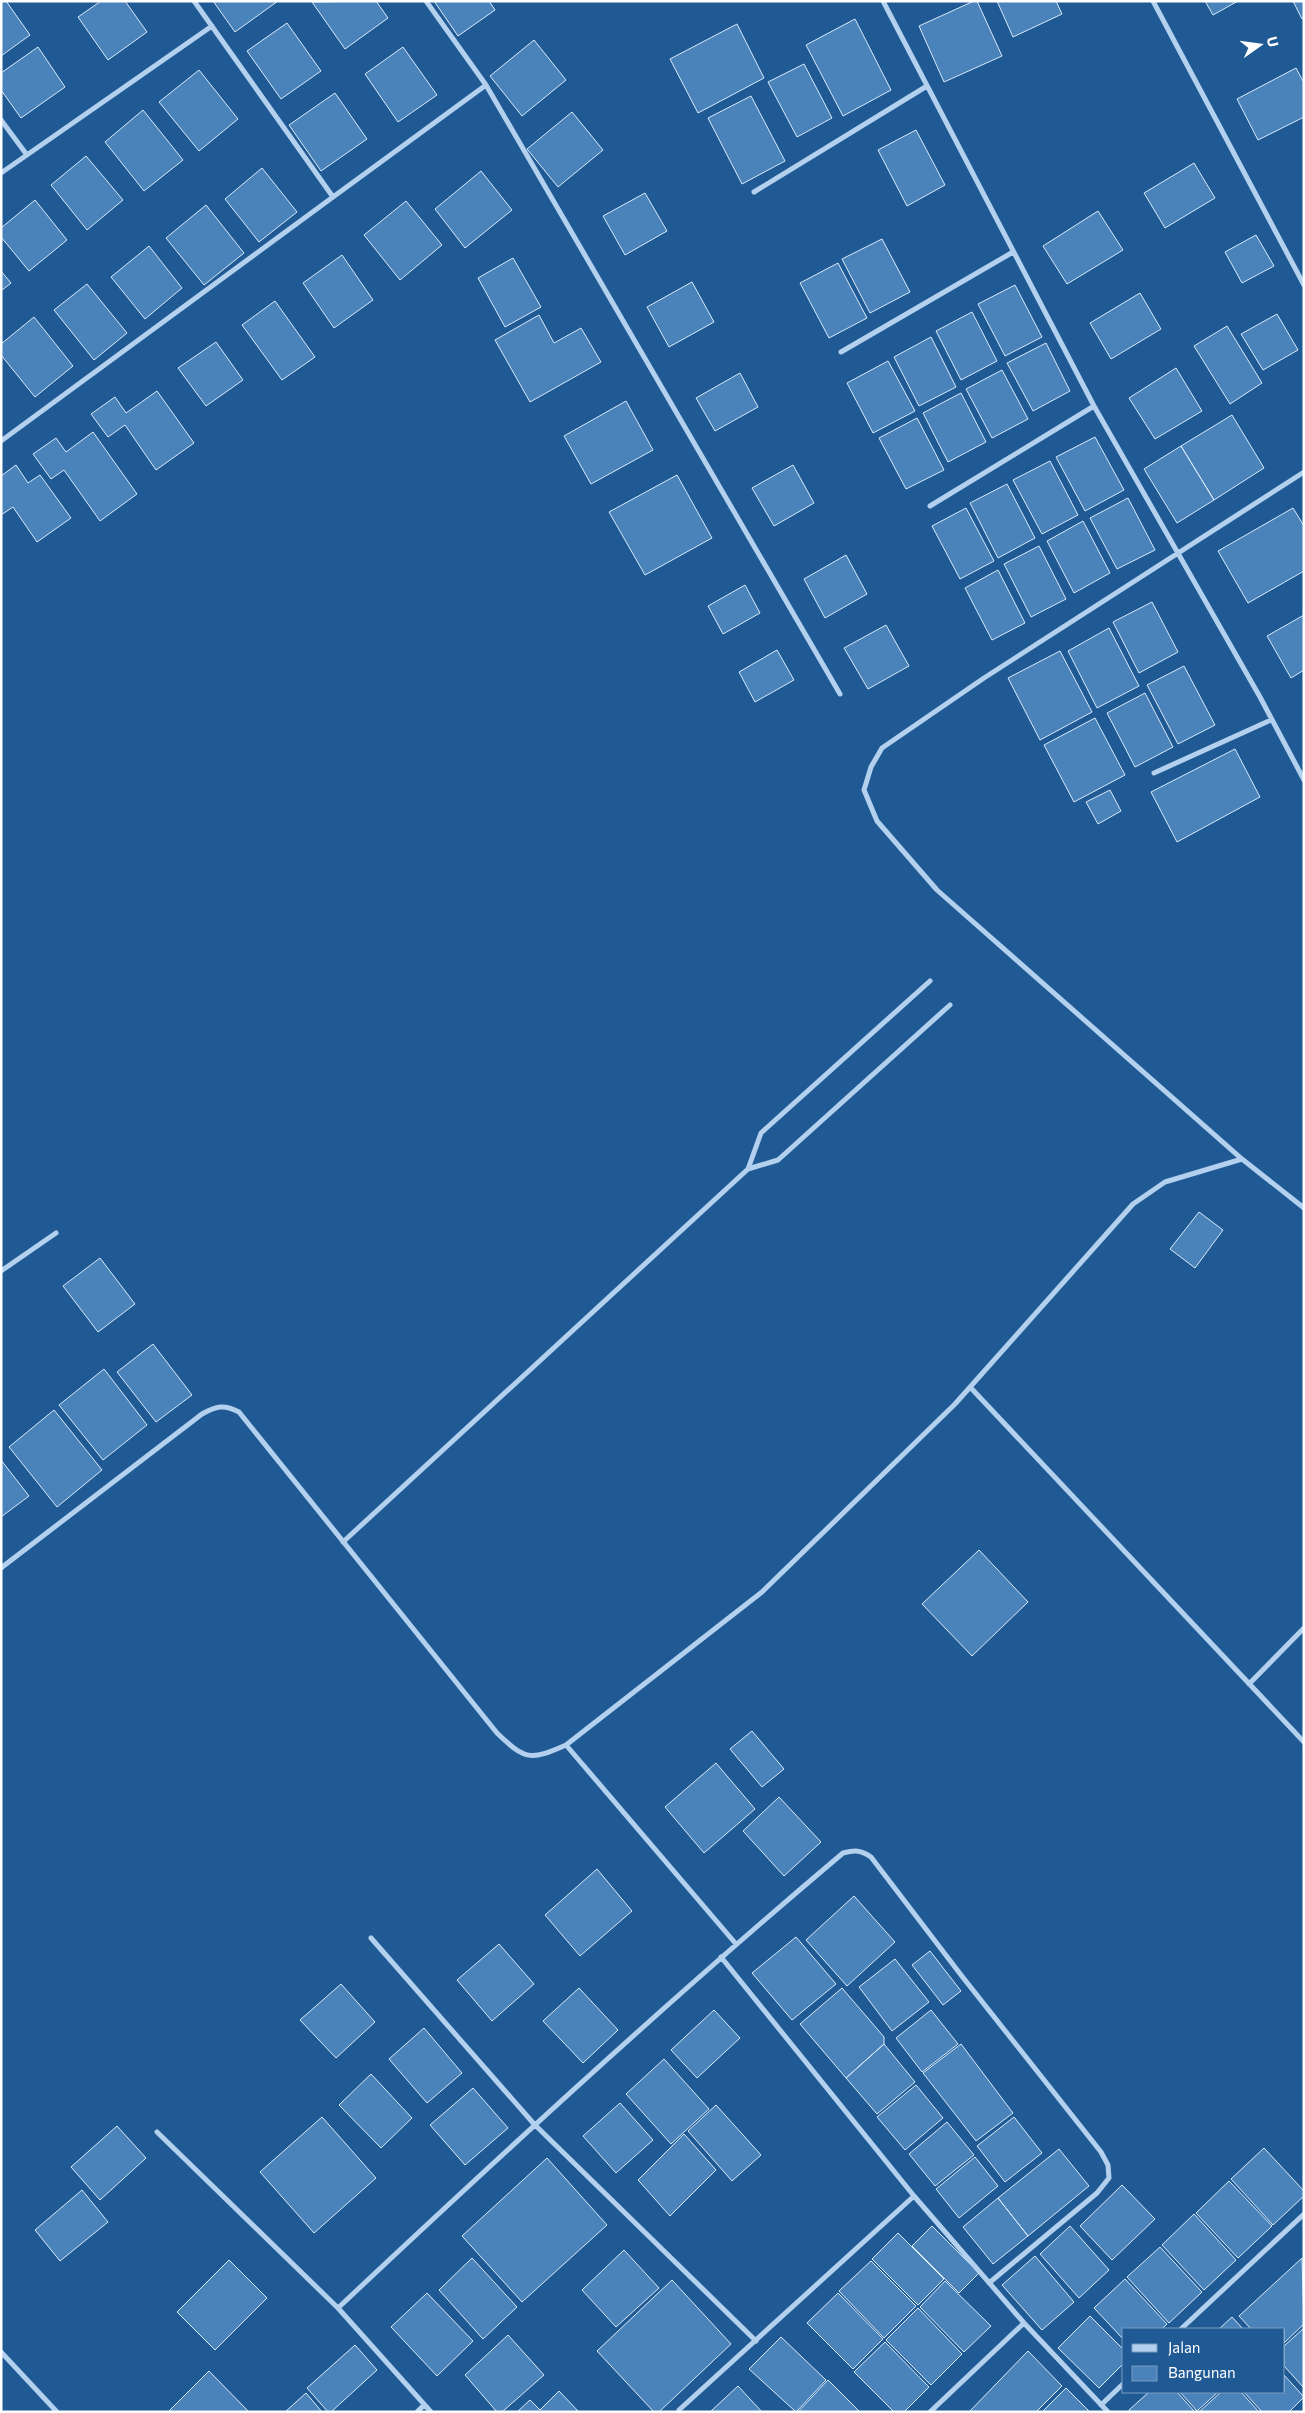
<svg xmlns="http://www.w3.org/2000/svg" width="1305" height="2413" font-family="Commissioner,sans-serif">
<style>
.building{fill:#4983ba;stroke:#d9eafa}
.lines{fill:none;stroke-linecap:round;stroke-linejoin:round}
.street{stroke:#b3d1ee;stroke-width:5}
</style>
<rect width="100%" height="100%" fill="#205a94"/>
<path class="building" d="M1 1H6L30 35 1 56Z
M101 1H125L147 32 108 60 78 17Z
M213 1H278L235 32Z
M376 1 388 18 345 49 312 2Z
M434 1H489L495 10 458 36Z
M974 1H977L1002 56 944 82 919 26Z
M997 1H1056L1062 14 1013 37Z
M1205 1H1238L1213 15Z
M1293 1H1304V18L1302 19Z
M855 19 891 90 843 116 806 45Z
M287 23 321 71 281 99 247 51Z
M737 24 764 78 698 113 670 59Z
M534 40 566 80 522 116 490 76Z
M38 47 65 87 21 118 1 90V73Z
M403 47 437 95 398 122 365 74Z
M804 64 832 118 797 137 768 82Z
M1296 68 1304 83V117L1258 140 1237 99Z
M199 70 238 119 199 151 159 102Z
M335 93 367 139 321 171 289 125Z
M751 96 785 161 742 184 708 118Z
M143 110 183 160 144 191 105 142Z
M572 112 603 150 558 187 527 149Z
M916 130 945 185 907 206 878 150Z
M86 156 123 200 87 230 51 185Z
M1194 163 1215 198 1165 228 1144 193Z
M262 168 297 212 259 242 225 199Z
M481 171 512 210 465 248 435 209Z
M645 193 667 231 625 255 603 216Z
M35 200 67 240 29 271 1 237V228Z
M406 201 442 245 400 280 364 235Z
M206 205 244 253 204 285 166 238Z
M1098 211 1123 250 1067 284 1043 246Z
M1256 235 1274 266 1242 283 1225 252Z
M882 239 910 292 870 313 842 259Z
M149 246 182 288 145 319 111 277Z
M342 255 373 300 334 328 303 283Z
M513 258 541 307 505 327 478 278Z
M838 263 867 318 829 338 800 283Z
M1 271 11 283 1 291Z
M692 282 714 322 669 347 647 307Z
M87 284 127 333 94 360 54 310Z
M1015 285 1042 337 1005 356 978 304Z
M1140 293 1161 329 1111 359 1090 323Z
M275 301 315 357 282 380 242 325Z
M972 312 997 361 961 380 936 331Z
M1277 314 1298 350 1263 370 1241 334Z
M539 315 554 343 581 328 601 362 530 402 495 340Z
M34 317 73 366 35 397 1 355V344Z
M1227 326 1262 383 1230 404 1194 346Z
M931 337 956 387 919 406 894 357Z
M216 342 243 380 206 406 178 368Z
M1046 343 1070 391 1033 411 1007 363Z
M888 361 915 411 873 433 847 383Z
M1176 368 1202 411 1155 439 1129 398Z
M1002 370 1028 419 992 438 966 389Z
M740 373 758 407 715 431 696 398Z
M157 391 194 443 156 470 125 425 108 437 91 414 115 397 126 413Z
M961 393 986 442 948 462 923 413Z
M626 401 653 450 591 484 564 436Z
M1232 415 1264 468 1214 500 1181 446Z
M917 418 944 470 906 489 879 438Z
M93 432 137 494 100 521 64 470 51 479 33 454 56 438 66 452Z
M1095 437 1124 490 1085 511 1056 457Z
M1181 446 1214 500 1177 523 1144 469Z
M1050 461 1078 515 1042 534 1013 480Z
M16 465 28 483 40 475 71 518 37 542 13 507 1 515V476Z
M793 465 814 503 774 526 752 488Z
M677 475 712 538 645 575 609 512Z
M1007 484 1035 538 998 558 970 503Z
M1128 498 1155 550 1117 569 1090 518Z
M966 508 994 561 960 579 932 526Z
M1293 508 1304 526V571L1248 603 1218 551Z
M1083 521 1110 573 1074 593 1047 541Z
M1039 546 1066 599 1031 617 1004 564Z
M846 555 867 594 825 618 804 579Z
M998 570 1025 623 992 640 965 588Z
M745 585 760 613 723 634 708 606Z
M1152 602 1178 652 1139 673 1113 622Z
M1304 615V670L1291 678 1267 636Z
M886 625 909 666 868 689 844 648Z
M1109 628 1139 686 1097 708 1068 651Z
M777 650 794 680 755 702 739 672Z
M1060 651 1092 712 1040 740 1008 678Z
M1184 666 1215 725 1178 744 1147 685Z
M1145 693 1173 747 1135 767 1107 713Z
M1095 718 1125 775 1074 802 1044 745Z
M1235 749 1260 797 1177 842 1151 792Z
M1110 790 1121 811 1098 824 1086 802Z
M1199 1212 1223 1230 1195 1268 1170 1249Z
M100 1258 135 1304 98 1332 63 1286Z
M153 1344 192 1395 156 1422 117 1372Z
M104 1369 147 1425 103 1460 59 1405Z
M54 1410 102 1470 57 1507 9 1447Z
M1 1460 29 1496 1 1517Z
M979 1550 1028 1602 972 1656 922 1604Z
M752 1731 784 1769 762 1787 730 1749Z
M716 1763 755 1809 704 1853 665 1807Z
M779 1797 821 1842 784 1876 743 1831Z
M597 1869 632 1911 580 1956 545 1915Z
M854 1896 895 1942 847 1986 806 1940Z
M796 1937 836 1984 792 2020 752 1973Z
M499 1944 534 1984 492 2021 457 1980Z
M930 1951 961 1991 943 2005 912 1965Z
M895 1959 929 2002 892 2031 859 1987Z
M341 1984 375 2022 336 2058 300 2020Z
M579 1988 618 2030 583 2063 543 2021Z
M842 1988 884 2037V2044L846 2078 800 2024Z
M714 2010 740 2038 697 2078 671 2050Z
M931 2010 958 2044 922 2072 896 2038Z
M424 2028 462 2073 427 2103 389 2059Z
M884 2044 915 2082 877 2114 846 2078Z
M961 2044 1013 2113 976 2141 923 2073Z
M664 2059 709 2109 671 2144 626 2094Z
M371 2074 412 2118 381 2148 339 2105Z
M916 2085 943 2118 905 2150 877 2117Z
M473 2088 508 2128 465 2165 430 2125Z
M620 2103 653 2140 616 2173 583 2136Z
M716 2105 761 2155 732 2181 688 2131Z
M322 2117 376 2178 314 2233 260 2172Z
M1014 2117 1042 2153 1005 2182 977 2146Z
M947 2122 974 2155 935 2186 909 2154Z
M117 2126 146 2158 100 2200 71 2167Z
M684 2134 716 2170 670 2216 638 2180Z
M1264 2148 1304 2191V2196L1273 2225 1231 2179Z
M1059 2149 1089 2186 1028 2236 998 2198Z
M975 2157 998 2186 959 2218 936 2189Z
M547 2158 607 2225 522 2302 462 2236Z
M1229 2181 1272 2226 1238 2258 1196 2213Z
M1122 2185 1155 2219 1112 2260 1080 2226Z
M82 2190 108 2222 60 2261 35 2230Z
M998 2198 1028 2236 993 2264 963 2227Z
M1194 2214 1236 2260 1204 2290 1162 2245Z
M932 2226 979 2273 959 2293 912 2246Z
M1070 2226 1109 2270 1079 2298 1040 2254Z
M898 2233 944 2279 918 2305 872 2259Z
M1160 2247 1202 2292 1169 2323 1127 2277Z
M624 2250 659 2288 616 2327 582 2290Z
M1035 2256 1074 2302 1042 2330 1002 2285Z
M472 2258 517 2307 483 2339 439 2290Z
M1302 2258 1304 2324 1284 2343V2329H1251L1239 2316Z
M229 2260 267 2298 215 2350 177 2312Z
M871 2261 916 2306 884 2338 839 2291Z
M1125 2279 1167 2324 1162 2329H1124V2340L1094 2308Z
M672 2280 731 2344 659 2412H654L597 2351Z
M945 2281 991 2326 964 2352 920 2307Z
M427 2293 473 2341 437 2376 391 2327Z
M838 2293 883 2339 853 2369 807 2323Z
M918 2308 962 2354 931 2385 886 2340Z
M1090 2316 1124 2350V2363L1099 2388 1058 2348Z
M1232 2317 1243 2329H1219Z
M1304 2328V2388L1284 2366V2346Z
M508 2335 544 2375 502 2412H497L465 2375Z
M781 2337 826 2380 796 2412 749 2369Z
M885 2342 929 2387 904 2412H894L854 2372Z
M355 2345 377 2370 331 2412H328L307 2388Z
M1028 2351 1062 2386 1036 2412H969Z
M209 2371 249 2412H168Z
M1284 2375 1304 2397 1289 2412H1262L1244 2392H1284Z
M828 2380 860 2412H798Z
M738 2386 762 2412H710Z
M1066 2388 1090 2412H1042Z
M559 2391 579 2412H517L530 2400 540 2410Z
M1149 2392H1177L1195 2412H1130L1129 2410Z
M1180 2392H1218L1197 2411Z
M1221 2392H1241L1259 2412H1199Z
M306 2393 322 2412H285Z"/>
<g class="lines">
<path class="street" d="M426 1 486 85 840 694
M883 1 1094 406 1260 697 1304 780
M1153 1 1304 285
M1 120 27 155
M1 173 212 26
M754 192 927 86
M333 197 486 85
M841 352 1013 252
M1 441 333 197 194 1
M1304 472 984 678 882 748 871 767 864 790 877 821 937 890 1242 1159 1304 1208
M930 506 1094 406
M1154 773 1271 720
M748 1169 778 1160 950 1005
M1 1271 56 1233
M970 1387 1304 1742
M343 1542 748 1169 761 1133 930 981
M1 1568 202 1414C216 1406 224 1404 239 1412L497 1733C525 1760 530 1761 566 1745L762 1592 955 1404 1133 1204 1165 1182 1242 1159
M1249 1684 1304 1628
M566 1745 736 1944
M371 1938 534 2124 756 2341
M721 1957 914 2196 1024 2323 1108 2412
M157 2132 338 2308 431 2412
M338 2308C503 2153 670 1999 843 1853 855 1850 861 1850 871 1857L961 1975 1101 2152 1108 2165 1109 2178 1097 2193 989 2283
M1181 2329 1304 2214
M1 2352 57 2412
M1101 2405 1124 2383
M679 2410 914 2196
M417 2412 424 2405
M930 2412 1024 2323"/>
</g>
<rect width="1305" height="2413" fill="none" stroke="#ffffff" stroke-width="5"/>
<rect x="1122" y="2328" width="162" height="65" fill="#205a94" stroke="#799cbf"/>
<rect x="1132" y="2344" width="25" height="8" fill="#b3d1ee" stroke="#799cbf"/>
<text x="1168" y="2353" font-size="15" fill="#ffffff">Jalan</text>
<rect x="1132" y="2366" width="25" height="15" fill="#4983ba" stroke="#799cbf"/>
<text x="1168" y="2378" font-size="15" fill="#ffffff">Bangunan</text>
<g transform="translate(1260 45) rotate(76)" stroke="#205a94" stroke-width="4" paint-order="stroke">
<path d="M0-4L9 19L0 12L-9 19Z" fill="#ffffff"/>
<text y="-8" font-size="14" font-weight="bold" text-anchor="middle" fill="#ffffff">U</text>
</g>
</svg>
